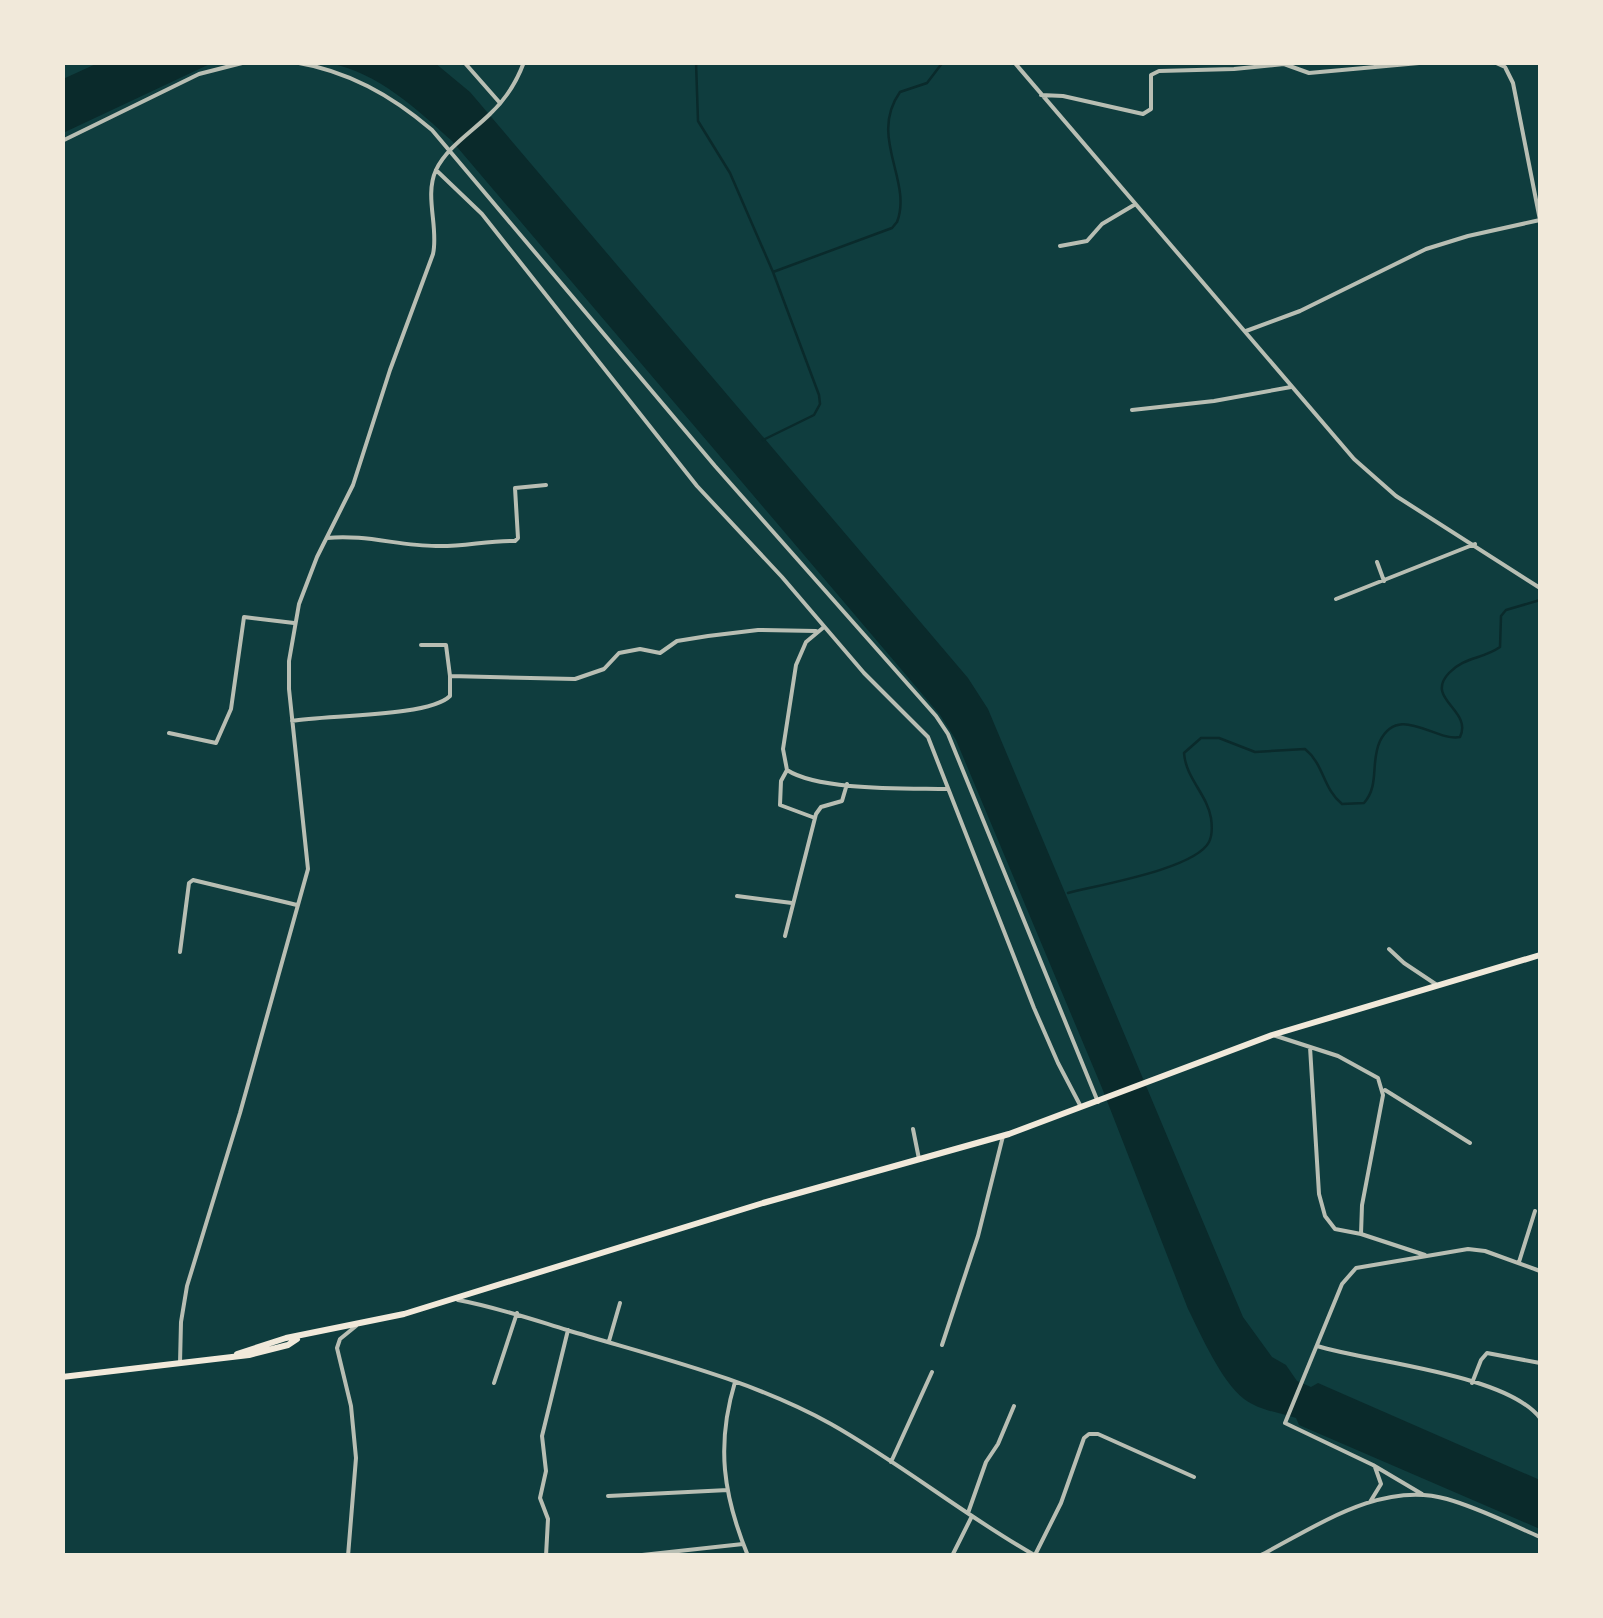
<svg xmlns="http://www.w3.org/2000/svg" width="1603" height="1618" font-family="Karla,sans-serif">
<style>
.water{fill:#0a2a2b}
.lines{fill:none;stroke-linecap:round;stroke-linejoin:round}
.stream{stroke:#0a2a2b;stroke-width:2.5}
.minor{stroke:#b8beb3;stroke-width:4}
.primary{stroke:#f1e9da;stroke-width:6}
</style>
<rect width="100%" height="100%" fill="#0f3d3e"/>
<path class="water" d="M98 63V62L212 63 63 133V79Z
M329 63H435L470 92 968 678 988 709 1243 1317 1272 1357 1286 1365 1297 1381 1311 1387 1318 1383 1540 1480V1529L1299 1425 1296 1418C1279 1412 1260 1411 1244 1399 1221 1381 1201 1335 1188 1309L1102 1088 956 740 940 715 452 141C414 107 380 74 329 63Z"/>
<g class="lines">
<path class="stream" d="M696 62 698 121 730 173 773 272 819 395 820 404 814 415 763 440
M773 272 892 228 897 222C913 181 868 137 900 92L927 83 943 62
M1068 893C1098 885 1195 869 1209 842 1212 836 1212 825 1211 818 1207 794 1186 779 1184 753L1201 738H1219L1255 752 1305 749C1324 764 1323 789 1342 804L1364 803C1380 785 1370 762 1380 741 1399 703 1435 742 1460 737 1473 710 1424 699 1449 673 1464 657 1483 659 1500 647L1501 616 1506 610 1540 600"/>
<path class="minor" d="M294 62C348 71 391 95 432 130L715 466 936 716 948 734 1098 1102
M464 62 500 103
M1014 62 1354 459 1396 496 1540 588
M1494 62 1505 67 1513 83 1540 220
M1041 95 1063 96 1143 114 1151 109V75L1159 71 1234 69 1284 64 1309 73 1430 62
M62 141 199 74 246 62
M436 170 482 214 697 486 782 577 864 673 928 737 1034 1008 1058 1063 1080 1105
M1060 246 1087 241 1102 224 1134 205
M1246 331 1300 311 1426 249 1468 236 1540 220
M1132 410 1214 401 1291 387
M327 538C364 534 400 546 436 546 463 547 489 540 515 541L518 538 515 488 546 485
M1377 562 1384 581
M1336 599 1475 544
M824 627 806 642 796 665 783 749 787 770C819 791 908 788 947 789
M421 645H446L450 676
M292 721C326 715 429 717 450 696V676L575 679 604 669 619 653 640 649 660 653 677 641 708 636 758 630 816 631
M169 733 216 743 231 709 244 617 294 623
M787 770 781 781 780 805 815 818
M737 896 792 903
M785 936 816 814 821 807 842 801 847 784
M1389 949 1404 963 1437 985
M180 952 189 883 193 880 297 905
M1273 1035 1338 1056 1378 1078 1383 1095 1362 1205 1361 1234 1425 1255
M1310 1047 1319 1194 1325 1216 1335 1229 1361 1234
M1385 1090 1470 1143
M913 1129 919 1159
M1519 1262 1535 1211
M458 1300C496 1307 531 1319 567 1330 656 1357 750 1379 831 1424 902 1464 965 1516 1036 1556
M609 1341 620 1303
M942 1345 978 1236 1003 1136
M1317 1346C1373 1363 1506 1374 1540 1418
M180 1363 181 1322 187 1286 240 1113 308 869 289 689V661L299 604 317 557 353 485 390 370 433 254C439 228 424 196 436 170 447 147 473 131 490 114 505 100 517 81 524 62
M735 1382C716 1445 723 1495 748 1556
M494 1383 517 1313
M1472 1383 1481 1360 1487 1353 1540 1363
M891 1462 932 1372
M1422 1494 1373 1465 1285 1423 1342 1284 1356 1268 1468 1249 1485 1251 1540 1271
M608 1496 728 1490
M1370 1502 1381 1484 1375 1467
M968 1513 986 1462 998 1444 1014 1406
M1035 1555 1061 1503 1084 1438 1089 1434H1098L1194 1477
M348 1556 356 1458 351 1406 337 1348 340 1339 356 1326
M546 1556 548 1519 540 1498 546 1471 542 1436 568 1330
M633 1556 743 1544
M952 1556 972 1516
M1259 1556C1316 1527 1381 1480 1447 1499 1479 1508 1510 1524 1540 1537"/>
<path class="primary" d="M237 1354 286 1338 404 1314 763 1203 1009 1134 1272 1035 1540 955
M62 1377 249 1355 288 1345 297 1339"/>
</g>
<rect width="1603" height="1618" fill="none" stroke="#f1e9da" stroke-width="130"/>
</svg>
